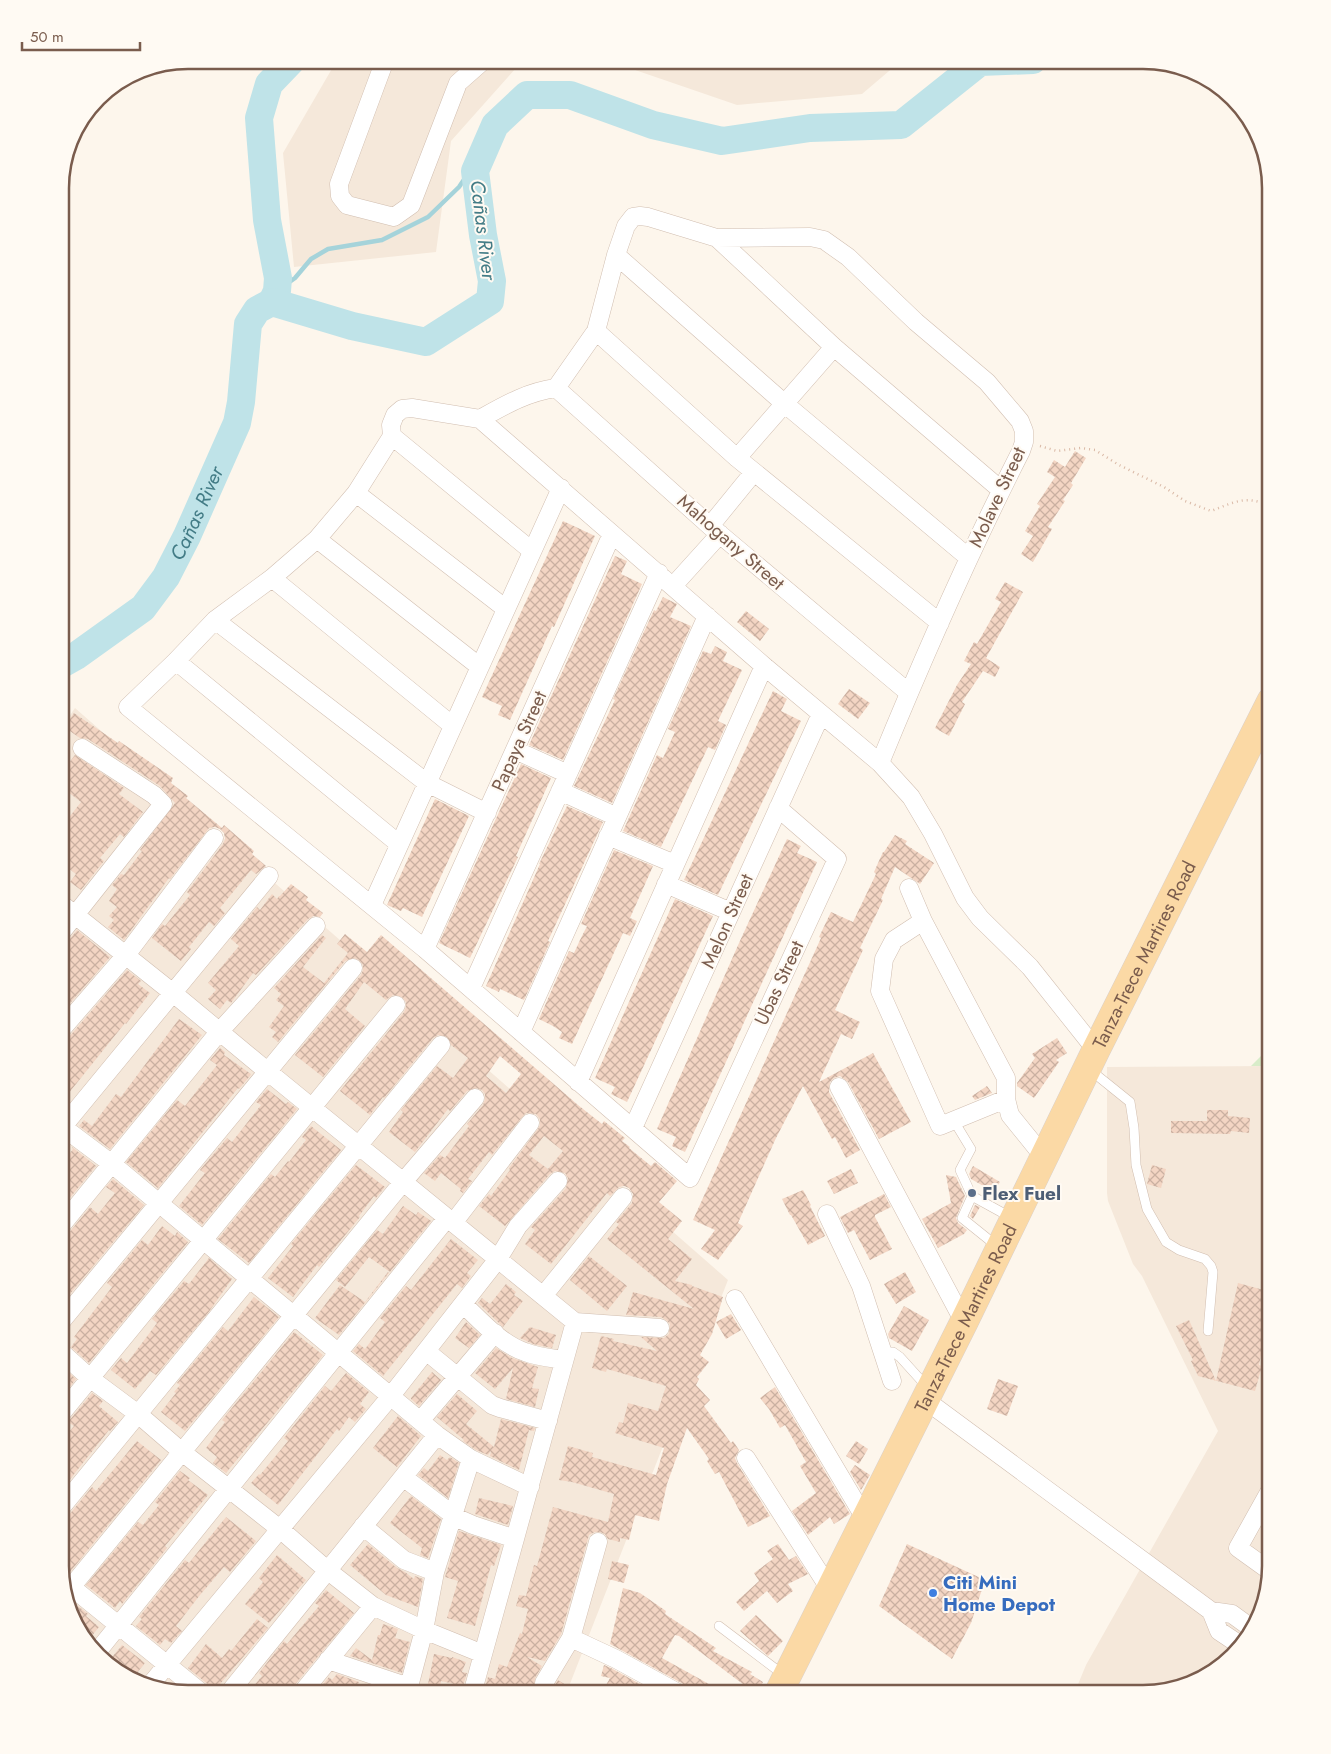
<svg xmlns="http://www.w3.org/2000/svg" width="1331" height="1754" font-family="Jost,sans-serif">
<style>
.residential{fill:#f5e8da}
.grass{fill:#d8ecc9}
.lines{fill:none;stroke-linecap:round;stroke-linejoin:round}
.stream{stroke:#a5d3da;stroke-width:4.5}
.river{stroke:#bfe3e8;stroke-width:28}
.building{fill:url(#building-cross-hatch);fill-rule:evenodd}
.service-casing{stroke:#d1beb0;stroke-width:10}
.minor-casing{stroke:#d1beb0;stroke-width:19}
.primary-casing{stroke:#dad1cd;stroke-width:29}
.path{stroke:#d9b8a5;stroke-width:2.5;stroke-dasharray:1 4;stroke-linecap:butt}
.service{stroke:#fff;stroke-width:9}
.minor{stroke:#fff;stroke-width:18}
.primary{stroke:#fbd9a5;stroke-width:28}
.service-dot{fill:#5c6f8a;stroke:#fffaf3;stroke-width:2}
.shop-dot{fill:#3f7fe0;stroke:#fffaf3;stroke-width:2}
.labels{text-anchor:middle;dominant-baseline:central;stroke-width:4;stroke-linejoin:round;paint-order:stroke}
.street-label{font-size:19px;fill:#7a5c4d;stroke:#fffaf3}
.service-label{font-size:19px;font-weight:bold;fill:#4e5e75;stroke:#fffaf3;text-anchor:start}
.shop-label{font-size:19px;font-weight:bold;fill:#366cbe;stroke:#fffaf3;text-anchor:start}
.water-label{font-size:20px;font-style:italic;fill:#437c86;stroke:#fffaf3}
.rim{fill:none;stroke:#7a5c4d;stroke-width:2.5}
</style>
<defs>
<pattern id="building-cross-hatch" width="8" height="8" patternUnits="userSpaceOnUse" patternTransform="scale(1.25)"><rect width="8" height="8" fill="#f3d5c3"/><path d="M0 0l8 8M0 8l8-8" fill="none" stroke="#cab0a1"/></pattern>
</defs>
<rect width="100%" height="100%" fill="#fdf6ec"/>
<path class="residential" d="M337 60H523L451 141 436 252 294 267 283 153Z
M606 60H902L862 94 737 105Z
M75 708 728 1280 566 1694H188L124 1677 81 1637 60 1566V730Z
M1271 1066V1566L1254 1630 1214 1673 1143 1694H1074L1086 1665 1218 1431 1142 1276 1133 1264 1108 1201 1107 1193V1067Z"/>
<path class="grass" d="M1271 1046V1066H1251Z"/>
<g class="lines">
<path class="stream" d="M277 291 295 278 311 259 328 249 382 240 428 217 459 187 484 150"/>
<g class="river">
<path d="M272 302 277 291 278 278 267 220 259 118 269 84 292 60"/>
<path id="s1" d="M60 665 76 656 143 608 166 577 187 536 237 423 241 402 248 324 257 310 272 302 352 326 426 342 490 301 492 281 483 235 475 171 495 125 527 95H570L653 125 722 141 810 128 901 125 980 62 1033 60"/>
</g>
</g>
<path class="building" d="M1075 451 1086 458 1071 483 1073 485 1063 500 1065 501 1048 527 1052 529 1033 562 1021 554 1033 536 1025 531 1040 506 1037 504 1055 477 1047 472 1054 460 1065 467Z
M563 521 595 536 554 627 552 626 510 720 498 715 502 706 482 697Z
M615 556 627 561 621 574 642 584 563 760 529 745Z
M1005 582 1023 592 986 658 1000 667 995 677 983 671 962 702 965 704 949 736 935 728 957 685 971 664 964 661 974 642 977 644 1001 602 995 599Z
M663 597 677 604 670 617 691 626 612 803 574 786 615 700 613 699 654 610 656 611Z
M746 611 769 629 760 641 737 622Z
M715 646 727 652 723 661 742 670 718 721 726 725 715 750 708 747 661 847 623 831 657 755 663 758 675 732 668 729 703 651 711 654Z
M849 689 870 703 858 719 838 704Z
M773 691 787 699 781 711 801 721 718 895 684 880Z
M74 713 118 743 119 741 173 778 171 783 188 796 186 798 222 828 224 825 254 851 252 854 266 866 256 874 251 870 220 908 225 913 214 926 209 922 189 947 191 949 181 961 152 938 162 924 165 926 190 895 187 892 223 844 225 839 224 833 220 829 215 827 209 828 206 832 170 879 169 878 124 940 108 927 114 920 109 916 117 907 109 901 117 889 112 885 121 874 124 875 142 851 140 850 175 803 160 786 88 739 80 738 64 727Z
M75 755 124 788 119 794 143 812 124 837 120 834 100 858 104 861 81 890 70 882 76 874 60 862V829L81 802 60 786V774Z
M521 764 551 778 516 856 518 857 470 958 439 943Z
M435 799 469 816 422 917 403 908 401 911 387 905Z
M567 806 603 822 548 941 550 942 524 1000 500 989 499 992 486 986 540 864H539Z
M895 835 907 841 905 844 934 863 920 884 895 867 881 899 883 900 860 948 863 950 835 1010 860 1022 852 1039 841 1034 819 1082 873 1053 911 1122 879 1139 848 1082 840 1076 834 1078 830 1082 829 1092 860 1150 846 1158 835 1137 832 1139 803 1086 776 1138 738 1223 743 1226 718 1260 701 1249 715 1230 693 1220 821 938 819 937 831 912 853 922 876 874 874 872 883 852H884Z
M787 839 801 846 797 853 817 862 685 1152 672 1146 676 1137 657 1129 739 943Z
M614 850 653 866 630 918 637 921 630 936 623 933 572 1044 559 1038 562 1032 553 1026 539 1019 569 951 574 953 580 940 587 926 581 924Z
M291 884 308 897 306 900 323 913 320 917 313 916 308 919 256 975 253 973 231 1003 227 1000 220 1009 208 999 216 990 208 983 239 946 231 939 257 907 260 910 272 894 277 899 279 896H280Z
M675 899 713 916 627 1102 611 1094 615 1087 595 1078Z
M77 930 110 957 60 1015V963L67 954 60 948V946L68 941Z
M345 934 367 952 381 935 578 1105 602 1124 604 1121 625 1138 622 1141 630 1147 629 1148 651 1166 655 1162 677 1181 659 1202 682 1221 668 1239 692 1259 675 1281 692 1285V1286L723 1297 712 1334 700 1355 709 1362 697 1377 699 1379 696 1385 710 1400 704 1406 731 1443 733 1441 739 1450 735 1458 737 1463 770 1516 748 1527 719 1472 715 1474 707 1461 709 1459 687 1428 667 1484 659 1521 635 1515 629 1540 620 1538V1542L608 1539 605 1534 600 1532H595L589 1535 561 1634 545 1661 527 1657 542 1666 535 1678 534 1694H498L484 1691 488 1677 495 1679 499 1664 507 1667 520 1633 522 1634 528 1609 516 1606 519 1595 526 1596 534 1565 537 1566 553 1507 608 1522 614 1494 572 1482 559 1480 568 1446 593 1453 592 1457 656 1475 664 1448 615 1433 619 1422 623 1423 628 1403 658 1411 666 1386 607 1369 606 1372 592 1368 601 1336 614 1339 613 1341 657 1351 641 1337 664 1338 669 1334 670 1324 666 1320 661 1317 626 1315 633 1292 694 1309 607 1239 619 1224 616 1222 632 1203 633 1194 629 1188 624 1186 619 1187 610 1196 607 1193 551 1264 525 1244 535 1230 531 1227 566 1188 568 1178 565 1173 555 1171 550 1174 505 1226 479 1206 489 1194 491 1196 510 1170 509 1168 538 1129 540 1125V1119L536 1114 526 1113 522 1117 492 1155 489 1152 468 1179 472 1181 463 1193 460 1191 461 1189 441 1173 435 1181 424 1173 440 1155 445 1158 469 1126 467 1124 483 1105 485 1099V1094L482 1090 476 1088 467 1091 450 1111 448 1109 415 1152 389 1132 403 1112 401 1110 437 1066 453 1078 468 1058 451 1045 447 1037 438 1035 433 1038 384 1098 383 1097 370 1115 340 1091 404 1012 406 1007V1002L402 997 393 995 386 1000 364 982 345 1009 365 1026 323 1077 295 1055 361 975 363 970V965L359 960 354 958 345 961 278 1042 272 1037 276 1032 269 1027 284 1006 276 1000 281 994 274 988 322 935 326 938 303 967 324 983 348 953 337 944ZM500 1056 521 1074 506 1093 486 1076ZM544 1136 563 1151 548 1169 529 1155Z
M127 970 141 981 138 984 150 993 126 1024 125 1023 60 1104V1041L68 1038Z
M179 1019 202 1035 110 1149 79 1126 84 1120 92 1126 116 1094 121 1097Z
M1057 1038 1067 1053 1056 1060 1059 1062 1034 1098 1017 1086V1083L1035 1058 1032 1054Z
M220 1048 225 1052 224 1055 251 1074 250 1076 239 1089 238 1088 158 1188 126 1162 177 1100 185 1106 217 1065 210 1060Z
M987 1086 992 1093 975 1100 972 1096Z
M267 1089 286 1104 288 1102 297 1109 202 1225 179 1206 205 1173 200 1170 227 1138 232 1142 261 1105 256 1102Z
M1207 1110H1228V1116L1250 1118 1249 1133 1231 1131 1230 1134 1171 1133V1121H1207Z
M311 1126 341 1150 249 1263 218 1239 271 1174 275 1177 288 1161 289 1162 306 1140 302 1137Z
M72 1147 96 1166 60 1210V1167L73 1149Z
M356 1165 385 1187 376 1198 374 1196 359 1216 360 1217 319 1267 317 1265 293 1297 268 1278 293 1246 291 1244Z
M1152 1165 1166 1169 1161 1188 1147 1184Z
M973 1166 1000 1182 994 1192 971 1179 969 1174Z
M851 1169 858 1183 834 1194 827 1181Z
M946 1175 956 1177 965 1196 956 1218 958 1223 967 1230 964 1234 938 1248 922 1219 951 1203Z
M113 1179 144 1205 60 1306V1237L68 1234 90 1207 98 1214 115 1193 106 1187Z
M803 1190 811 1205 810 1206 825 1236 808 1245 791 1215H790L782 1199Z
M884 1194 891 1207 875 1215V1217L892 1249 870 1260 854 1230 848 1233 840 1217Z
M975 1205 980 1207 973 1219 970 1216Z
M403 1206 416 1215 418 1212 431 1221 390 1272 369 1257 345 1287 336 1280 377 1230 383 1234Z
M162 1226 175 1236 177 1232 188 1242 89 1363 71 1347 77 1339 74 1337 112 1287 107 1283 142 1240 148 1245Z
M451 1239 478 1260 467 1273 471 1276 462 1288 457 1284 383 1376 353 1351 359 1344 365 1349 385 1322 380 1318 406 1286 411 1290Z
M589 1256 627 1286 607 1311 570 1280Z
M209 1258 232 1279 208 1313 156 1375 150 1371 135 1389 111 1370 121 1358 127 1363 157 1323 152 1319 184 1281 189 1284Z
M388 1272 389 1273 339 1335 315 1318 340 1285 365 1302Z
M905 1272 916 1292 896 1304 884 1284Z
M1238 1283 1271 1292 1262 1329 1266 1330 1259 1365 1262 1366 1255 1391 1198 1376 1191 1361 1193 1360 1176 1326 1189 1320 1216 1381Z
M506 1284 516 1292 514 1295 523 1301 503 1327 478 1303 482 1298 490 1304Z
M254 1297 279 1317 185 1431 161 1412 176 1393 174 1392 180 1385 177 1383 223 1327 228 1331Z
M904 1306 929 1320 912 1351 889 1338 888 1334Z
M731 1314 741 1330 726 1339 716 1322Z
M466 1322 480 1335 469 1348 455 1338Z
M530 1327 556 1335 552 1348 533 1344 520 1338Z
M294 1332 323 1355 226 1473 213 1463 217 1457 206 1448 225 1422 222 1420Z
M496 1348 512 1358 538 1367 532 1388 539 1389 535 1407 506 1399 513 1368 495 1389 475 1373Z
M60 1365 76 1379 65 1393 60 1389Z
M432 1372 441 1380 419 1406 411 1399V1398Z
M346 1373 369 1392 360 1404 366 1409 355 1422 349 1417 339 1431 337 1429 278 1505 251 1483 259 1474 260 1475 288 1441 284 1438 325 1386 331 1391Z
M998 1379 1018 1386 1007 1416 987 1409Z
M775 1387 850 1514 834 1524 830 1517 808 1535 792 1511 816 1493 800 1466 806 1462 785 1425 780 1428 769 1409 760 1398Z
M92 1393 103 1401 99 1406 118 1422 110 1431 109 1430 60 1492V1443L74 1426 68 1422Z
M457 1394 477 1411 466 1424 494 1447 501 1419 535 1428 534 1431 529 1430 519 1470 490 1456 491 1451 488 1455 476 1450 463 1441 464 1440 437 1417Z
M398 1416 421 1436 397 1467 373 1448Z
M137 1441 161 1460 70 1572 62 1571 60 1566V1519L68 1516 92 1487 96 1491Z
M856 1441 868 1449 859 1464 846 1456Z
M440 1455 447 1460 450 1457 459 1463 448 1498 418 1475 424 1468 428 1471Z
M855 1465 870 1475 861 1490 850 1472Z
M180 1471 190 1478 188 1480 208 1495 165 1546 167 1548 122 1604 120 1601 115 1608 86 1585 138 1522 143 1525 159 1505 155 1502Z
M411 1496 441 1519 428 1558 420 1555 422 1548 390 1523Z
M479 1498 513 1506 508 1525 475 1514Z
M226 1517 256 1541 230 1572 224 1567 200 1595 176 1626 182 1631 171 1643 165 1639 160 1645 136 1626 142 1619 139 1617 185 1560 189 1563Z
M459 1531 501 1545 494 1566 491 1565 475 1626 447 1618 458 1581 445 1577Z
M368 1544 397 1568 405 1572 414 1579 415 1576 423 1579 418 1607 386 1595 350 1565Z
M778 1544 789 1560 796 1556 808 1574 788 1584 793 1591 777 1603 767 1591 744 1611 736 1602 759 1581 754 1573 773 1559 767 1551Z
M907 1544 985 1580 971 1623 952 1659 879 1606Z
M277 1555 306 1580 269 1623 245 1604 263 1582 259 1578Z
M612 1561 629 1565 624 1583 608 1579Z
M623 1588 640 1593 666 1611 665 1614 716 1648 713 1651 752 1672 750 1674 763 1682 756 1694 679 1636 675 1635 662 1658 727 1694H691L689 1689 685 1685 610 1644Z
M326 1590 354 1613 293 1687 291 1694H247L262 1676 259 1673 284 1641 287 1644 319 1606 315 1603Z
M72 1605 76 1609 78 1606 88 1614 86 1616 99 1627 87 1642 81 1637Z
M756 1615 783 1641 768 1656 740 1631Z
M257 1619 268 1628 214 1691 210 1686 188 1668 206 1644 222 1658 229 1649 231 1651Z
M383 1624 398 1629 395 1638 410 1642 402 1673 350 1656 356 1648 372 1660 378 1635H380Z
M122 1645 145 1663 132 1679 124 1677 108 1662Z
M434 1654 452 1658V1657L466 1662 462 1672 467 1673 463 1686 441 1681 440 1687 428 1684Z
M604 1665 611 1668 658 1694H601L610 1678 601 1676Z
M337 1674 359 1682 356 1694H315L329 1677 332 1680Z
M558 1680 580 1694H555V1685Z"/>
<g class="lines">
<defs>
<path id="service" d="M1089 1069 1130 1102 1134 1128 1136 1165 1147 1209 1166 1242 1179 1250 1205 1259 1211 1266 1213 1272 1208 1331
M954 1121 971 1149 960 1170 972 1196
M998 1247 962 1218 972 1196 1012 1218
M882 1352H893L900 1357 928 1388
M719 1626 785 1676"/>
<path id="minor" d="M385 60 339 184 340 196 347 205 394 217 411 205 458 83 484 60
M717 238 834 347 1001 490
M616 255 785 404 969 558
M596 331 737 458 940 623
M556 388 710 526 909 693
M480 419C505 405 527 392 556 388L596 331 616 255 626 226 633 217 640 216 648 217 717 238 810 237 824 240 848 257 916 322 987 382 1020 421 1024 431V442L1021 451C969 553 923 658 880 763
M392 436 532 551
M737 458 834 347
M356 493 506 609
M710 526 754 472
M317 539 480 667
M272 578 453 726
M673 586 720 534
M215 620 427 783 487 813
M176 661 399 844
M515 750 568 774
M560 791 617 817
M778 808 837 859 690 1178 425 949 128 707 176 661 215 620 272 578 317 539 356 493 392 436 391 425 395 415 402 409 412 408 480 419 764 666 880 763 911 797 933 834 965 898 980 918 1030 967 1096 1050
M608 836 675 864
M666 884 731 912
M909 888 923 921 1006 1078V1099L1010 1115 1044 1157
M60 903 173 993 267 1071 575 1322 660 1328
M372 905 561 488
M923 921 894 940 884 959 880 991 940 1126 1006 1099
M60 934 163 804 154 795 82 748
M425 949 612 534
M471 988 659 573
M60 1031 126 955 214 838
M521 1032 707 616
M578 1082 764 666
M839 1087 964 1322
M60 1125 112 1164 437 1435 471 1459 530 1487
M633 1128 821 714
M60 1130 269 876
M827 1214 861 1286 892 1381
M453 1223 530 1123
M60 1227 219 1032 316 926
M543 1296 623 1197
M735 1299 866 1520
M463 1304C481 1321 501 1344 525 1352 538 1357 551 1358 564 1360
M60 1323 353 968
M60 1351 91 1379 138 1414 182 1452 280 1529 327 1570 373 1606 424 1630 483 1654
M426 1351 492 1405 500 1408 548 1421
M924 1399 1211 1611 1232 1614 1254 1630
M60 1415 396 1005
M420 1421 495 1333
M746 1458 831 1591
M403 1477 457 1518 473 1525 515 1539
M60 1509 441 1045
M363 1526 404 1560 435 1572
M1270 1571 1238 1548 1271 1489
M64 1581 203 1694
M68 1591 403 1182 475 1098
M1211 1611 1219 1631 1240 1645
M571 1638 616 1659 680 1694
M97 1652 447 1218
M328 1660 409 1687
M151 1684 390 1397 498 1259 518 1226 558 1181
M228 1694 437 1435
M301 1694 373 1606
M407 1694 424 1630 435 1572 471 1459
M472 1694 575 1322
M545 1694 544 1683 571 1638 598 1542"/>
<g id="primary">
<path id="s2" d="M778 1694 964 1322 1096 1050 1271 701"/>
</g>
</defs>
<use href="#service" class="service-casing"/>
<use href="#minor" class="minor-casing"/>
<use href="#primary" class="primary-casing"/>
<path class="path" d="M1040 446 1057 451 1081 448 1095 450 1119 465 1164 487 1185 501 1211 511C1235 502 1247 494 1271 507"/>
<use href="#service" class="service"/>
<use href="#minor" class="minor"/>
<use href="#primary" class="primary"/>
</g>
<circle class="service-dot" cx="972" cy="1193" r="5"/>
<circle class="shop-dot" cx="933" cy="1593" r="5"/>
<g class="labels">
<g class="street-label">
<text transform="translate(997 497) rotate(-65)">Molave Street</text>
<text transform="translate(731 542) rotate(41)">Mahogany Street</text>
<text transform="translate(519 741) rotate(-66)">Papaya Street</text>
<text transform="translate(727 921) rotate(-66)">Melon Street</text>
<text stroke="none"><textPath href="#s2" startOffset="825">Tanza-Trece Martires Road</textPath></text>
<text transform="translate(779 983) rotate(-65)">Ubas Street</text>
<text stroke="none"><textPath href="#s2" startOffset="420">Tanza-Trece Martires Road</textPath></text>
</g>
<g class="service-label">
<text x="982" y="1193">Flex Fuel</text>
</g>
<g class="shop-label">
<text x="943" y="1582">Citi Mini<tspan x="943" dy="22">Home Depot</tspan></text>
</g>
<g class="water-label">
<text transform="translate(483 230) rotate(83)">Cañas River</text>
<text stroke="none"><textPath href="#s1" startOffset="210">Cañas River</textPath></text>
</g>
</g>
<path d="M0 0H1331V1754H0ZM188 69H1143A119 119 0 0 1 1262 188V1566A119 119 0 0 1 1143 1685H188A119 119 0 0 1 69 1566V188A119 119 0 0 1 188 69Z" fill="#fffaf3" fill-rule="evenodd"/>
<path class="rim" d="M188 69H1143A119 119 0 0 1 1262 188V1566A119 119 0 0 1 1143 1685H188A119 119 0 0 1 69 1566V188A119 119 0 0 1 188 69Z"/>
<path d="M22 42v8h118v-8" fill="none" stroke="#7a5c4d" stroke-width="2.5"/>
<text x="30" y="42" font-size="15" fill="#7a5c4d" stroke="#fffaf3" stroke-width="4" paint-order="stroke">50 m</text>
</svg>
